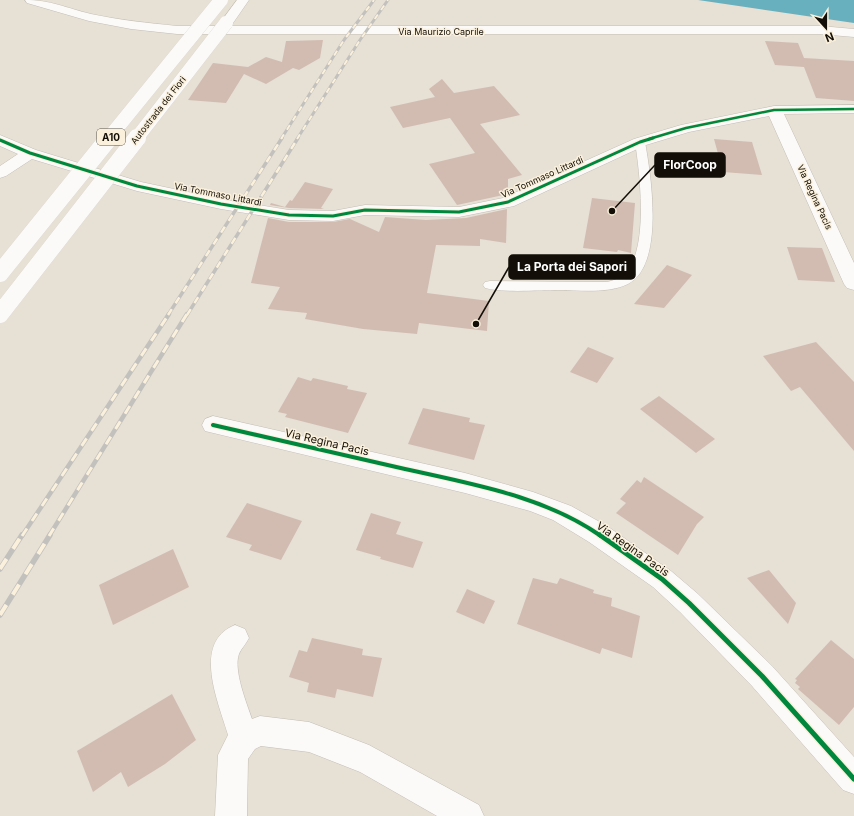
<svg xmlns="http://www.w3.org/2000/svg" width="854" height="816" font-family="Inter,sans-serif">
<style>
.water{fill:#68b0be}
.building{fill:#d2bcb1}
.lines{fill:none;stroke-linecap:round;stroke-linejoin:round}
.lane-casing{stroke:#c3beb5;stroke-width:1}
.street-casing{stroke:#c3beb5;stroke-width:1}
.secondary-casing{stroke:#c3beb5;stroke-width:1}
.highway-casing{stroke:#c3beb5;stroke-width:1}
.lane{fill:#fbfaf9;fill-rule:evenodd}
.street{fill:#fbfaf9;fill-rule:evenodd}
.secondary{fill:#fbfaf9;fill-rule:evenodd}
.highway{fill:#fbfaf9;fill-rule:evenodd}
.rail-far3-casing{stroke:#c2c1be;stroke-width:3}
.rail-far2-casing{stroke:#c2c1be;stroke-width:3.5}
.rail-far1-casing{stroke:#c2c1be;stroke-width:4.5}
.rail-casing{stroke:#c2c1be;stroke-width:5.5}
.rail-far3{stroke:#fbf0db;stroke-width:2;stroke-dasharray:5.5;stroke-linecap:butt}
.rail-far2{stroke:#fbf0db;stroke-width:2.5;stroke-dasharray:7;stroke-linecap:butt}
.rail-far1{stroke:#fbf0db;stroke-width:3;stroke-dasharray:9;stroke-linecap:butt}
.rail{stroke:#fbf0db;stroke-width:4;stroke-dasharray:12;stroke-linecap:butt}
.highway-bridge-far1-casing{stroke:#c3beb5;stroke-width:14;stroke-linecap:butt}
.highway-bridge-casing{stroke:#c3beb5;stroke-width:18;stroke-linecap:butt}
.highway-bridge-far1{stroke:#fbfaf9;stroke-width:14}
.highway-bridge{stroke:#fbfaf9;stroke-width:18}
.cycleway-far3-casing{stroke:#fbf0db;stroke-width:4}
.cycleway-far2-casing{stroke:#fbf0db;stroke-width:5}
.cycleway-far1-casing{stroke:#fbf0db;stroke-width:6}
.cycleway-casing{stroke:#fbf0db;stroke-width:8}
.cycleway-far3{stroke:#00873e;stroke-width:2.5}
.cycleway-far2{stroke:#00873e;stroke-width:3}
.cycleway-far1{stroke:#00873e;stroke-width:4}
.cycleway{stroke:#00873e;stroke-width:5}
.labels{text-anchor:middle;dominant-baseline:central;stroke-width:3;stroke-linejoin:round;paint-order:stroke}
.far-street-label{font-size:9px;fill:#130f08;stroke:#fbf0db}
.shield{fill:#fbf0db;stroke:#595247;stroke-width:1}
.shield-label{font-size:10px;font-weight:bold;fill:#130f08}
.street-label{font-size:11px;fill:#130f08;stroke:#fbf0db}
.leader{fill:none;stroke:#130f08;stroke-width:1.5}
.callout-dot{fill:#130f08;stroke:#fbf0db;stroke-width:1.5}
.callout{fill:#130f08;stroke:#130f08;stroke-width:1.5}
.callout-label{font-size:12px;text-anchor:middle;font-weight:bold;fill:#fff}
</style>
<rect width="100%" height="100%" fill="#e7e0d5"/>
<path class="water" d="M698 0H854V23Z"/>
<path class="building" d="M323 40 320 58 299 70 293 68 266 84 244 74 226 103 188 100 213 63 248 67 266 57 282 62 286 41Z
M765 41 798 43 804 58 854 61V101L816 98 804 67 775 65Z
M442 79 454 93 494 86 520 115 480 124 522 175 508 179V194L457 205 429 164 475 153 450 118 403 128 390 107 435 97 429 89Z
M714 139 752 142 762 175 723 172Z
M305 182 333 189 321 208 324 209 289 208 270 205 271 203 285 207 290 200 292 201Z
M592 198 635 203 631 253 618 250 617 252 583 248Z
M507 209 506 243 480 239V246L436 245 427 293 489 301 487 331 419 323 417 334 363 329 305 319 307 313 268 309 280 287 251 283 268 218 289 222H333L350 219 379 232 385 217 426 220 466 218Z
M787 247 822 248 835 282 798 280Z
M667 265 692 275 664 308 634 304Z
M816 342 854 382V451L800 387 791 391 763 356Z
M588 347 614 358 597 383 570 372Z
M298 377 311 381 313 378 348 386 347 389 367 393 348 433 285 417 287 414 278 412Z
M659 396 715 439 696 453 640 409Z
M423 408 470 418 469 422 485 425 474 460 408 444Z
M644 477 704 517 697 524 678 555 616 513 626 503 620 499 637 480 641 483Z
M247 503 302 521 281 560 249 550 252 545 226 537Z
M371 513 401 522 396 534 423 542 413 568 380 559 381 557 356 550Z
M173 549 189 587 113 625 99 585Z
M769 570 796 603 788 624 747 578Z
M533 578 557 584 560 578 594 590 593 593 612 598 611 606 640 616 632 658 602 648 600 654 517 624Z
M467 589 495 601 484 624 456 612Z
M312 638 363 649 362 655 382 658 373 697 337 689 335 698 307 692 309 683 289 677 299 650 307 652Z
M831 640 854 659V707L839 725 798 689 800 687 795 683 797 680 795 679Z
M172 694 196 740 165 764 128 787 121 772 93 792 77 751Z"/>
<g class="lines">
<defs>
<path id="lane" d="M640 139 645 142C651 175 665 265 628 284 607 294 581 290 559 290 538 290 504 293 485 288L483 285 485 282 490 281 607 282C615 280 624 277 628 270 648 243 640 174 635 142Z"/>
<path id="street" d="M854 105V113L784 114 854 263V290L847 288 844 284 769 116 689 132 646 145 514 206 459 217 365 215 333 221 289 220 221 209 137 191 32 159 6 176 0 178V166L18 154 0 146V135L36 150 141 182 221 199 289 210 333 211 365 205 459 207 503 198 634 139 681 125 774 106Z
M213 416 465 473 533 492 571 506 607 526 671 571 698 594 772 666 854 757V794L843 790 752 686 680 612 653 587 589 542 553 520 530 511 465 493 205 431 202 425 205 419Z
M235 625 245 629 249 638C246 644 241 649 239 654 233 670 247 704 252 719L260 716 309 722 369 745 479 805 484 816H437L360 772 309 752 261 746 255 749 248 759 247 816H215L218 755 228 735C219 704 191 642 235 625Z"/>
<path id="secondary" d="M25 0C51 0 66 8 91 14 119 20 148 23 177 26H820L854 29V37L820 34H177L131 29 89 21 27 3Z"/>
<path id="highway" d="M237 0H249L231 26H221L220 23Z"/>
</defs>
<use href="#lane" class="lane-casing"/>
<use href="#street" class="street-casing"/>
<use href="#secondary" class="secondary-casing"/>
<use href="#highway" class="highway-casing"/>
<use href="#lane" class="lane"/>
<use href="#street" class="street"/>
<use href="#secondary" class="secondary"/>
<use href="#highway" class="highway"/>
<defs>
<path id="rail-far3" d="M281 139 344 40 374 0
M297 139 360 40 388 0"/>
<path id="rail-far2" d="M168 315 282 138
M187 315 298 138"/>
<path id="rail-far1" d="M22 536 169 314
M49 536 187 314"/>
<path id="rail" d="M0 569 22 535
M0 615 50 535"/>
</defs>
<use href="#rail-far3" class="rail-far3-casing"/>
<use href="#rail-far2" class="rail-far2-casing"/>
<use href="#rail-far1" class="rail-far1-casing"/>
<use href="#rail" class="rail-casing"/>
<use href="#rail-far3" class="rail-far3"/>
<use href="#rail-far2" class="rail-far2"/>
<use href="#rail-far1" class="rail-far1"/>
<use href="#rail" class="rail"/>
<defs>
<path id="highway-bridge-far1" d="M108 139 221 0
M136 139 226 23"/>
<path id="highway-bridge" d="M0 273 109 138
M0 314 137 138"/>
</defs>
<use href="#highway-bridge-far1" class="highway-bridge-far1-casing"/>
<use href="#highway-bridge" class="highway-bridge-casing"/>
<use href="#highway-bridge-far1" class="highway-bridge-far1"/>
<use href="#highway-bridge" class="highway-bridge"/>
<defs>
<path id="cycleway-far3" d="M649 139 686 128 774 110 854 109"/>
<path id="cycleway-far2" d="M0 140 30 153 137 186 221 204 289 215 333 216 365 210 459 212 508 202 640 142 653 138"/>
<path id="cycleway-far1" d="M213 425C277 440 341 454 405 469 471 484 544 496 601 536"/>
<path id="cycleway" d="M600 535 662 579 689 603 762 676 854 779"/>
</defs>
<use href="#cycleway-far3" class="cycleway-far3-casing"/>
<use href="#cycleway-far2" class="cycleway-far2-casing"/>
<use href="#cycleway-far1" class="cycleway-far1-casing"/>
<use href="#cycleway" class="cycleway-casing"/>
<use href="#cycleway-far3" class="cycleway-far3"/>
<use href="#cycleway-far2" class="cycleway-far2"/>
<use href="#cycleway-far1" class="cycleway-far1"/>
<use href="#cycleway" class="cycleway"/>
</g>
<g class="labels">
<g class="far-street-label">
<text x="441" y="31">Via Maurizio Caprile</text>
<text transform="translate(158 110) rotate(-52)">Autostrada dei Fiori</text>
<text transform="translate(542 177) rotate(-24)">Via Tommaso Littardi</text>
<text transform="translate(218 194) rotate(11)">Via Tommaso Littardi</text>
<text transform="translate(815 197) rotate(65)">Via Regina Pacis</text>
</g>
<rect class="shield" x="97" y="129" width="28" height="16" rx="3"/>
<g class="shield-label">
<text x="111" y="137">A10</text>
</g>
<g class="street-label">
<text transform="translate(327 442) rotate(13)">Via Regina Pacis</text>
<text transform="translate(633 549) rotate(35)">Via Regina Pacis</text>
</g>
</g>
<path class="leader" d="M612 211L655 165M476 324L509 267"/>
<g class="callout-dot">
<circle cx="612" cy="211" r="4"/>
<circle cx="476" cy="324" r="4"/>
</g>
<g class="callout">
<rect x="655" y="153" width="70" height="24" rx="4"/>
<rect x="509" y="255" width="126" height="24" rx="4"/>
</g>
<g class="callout-label">
<text x="690" y="169">FlorCoop</text>
<text x="572" y="271">La Porta dei Sapori</text>
</g>
<g transform="translate(826 28) rotate(159)" stroke="#fbf0db" stroke-width="3" paint-order="stroke">
<path d="M0-3L7 15L0 10L-7 15Z" fill="#130f08"/>
<text y="-6" font-size="11" font-weight="bold" text-anchor="middle" fill="#130f08">N</text>
</g>
</svg>
